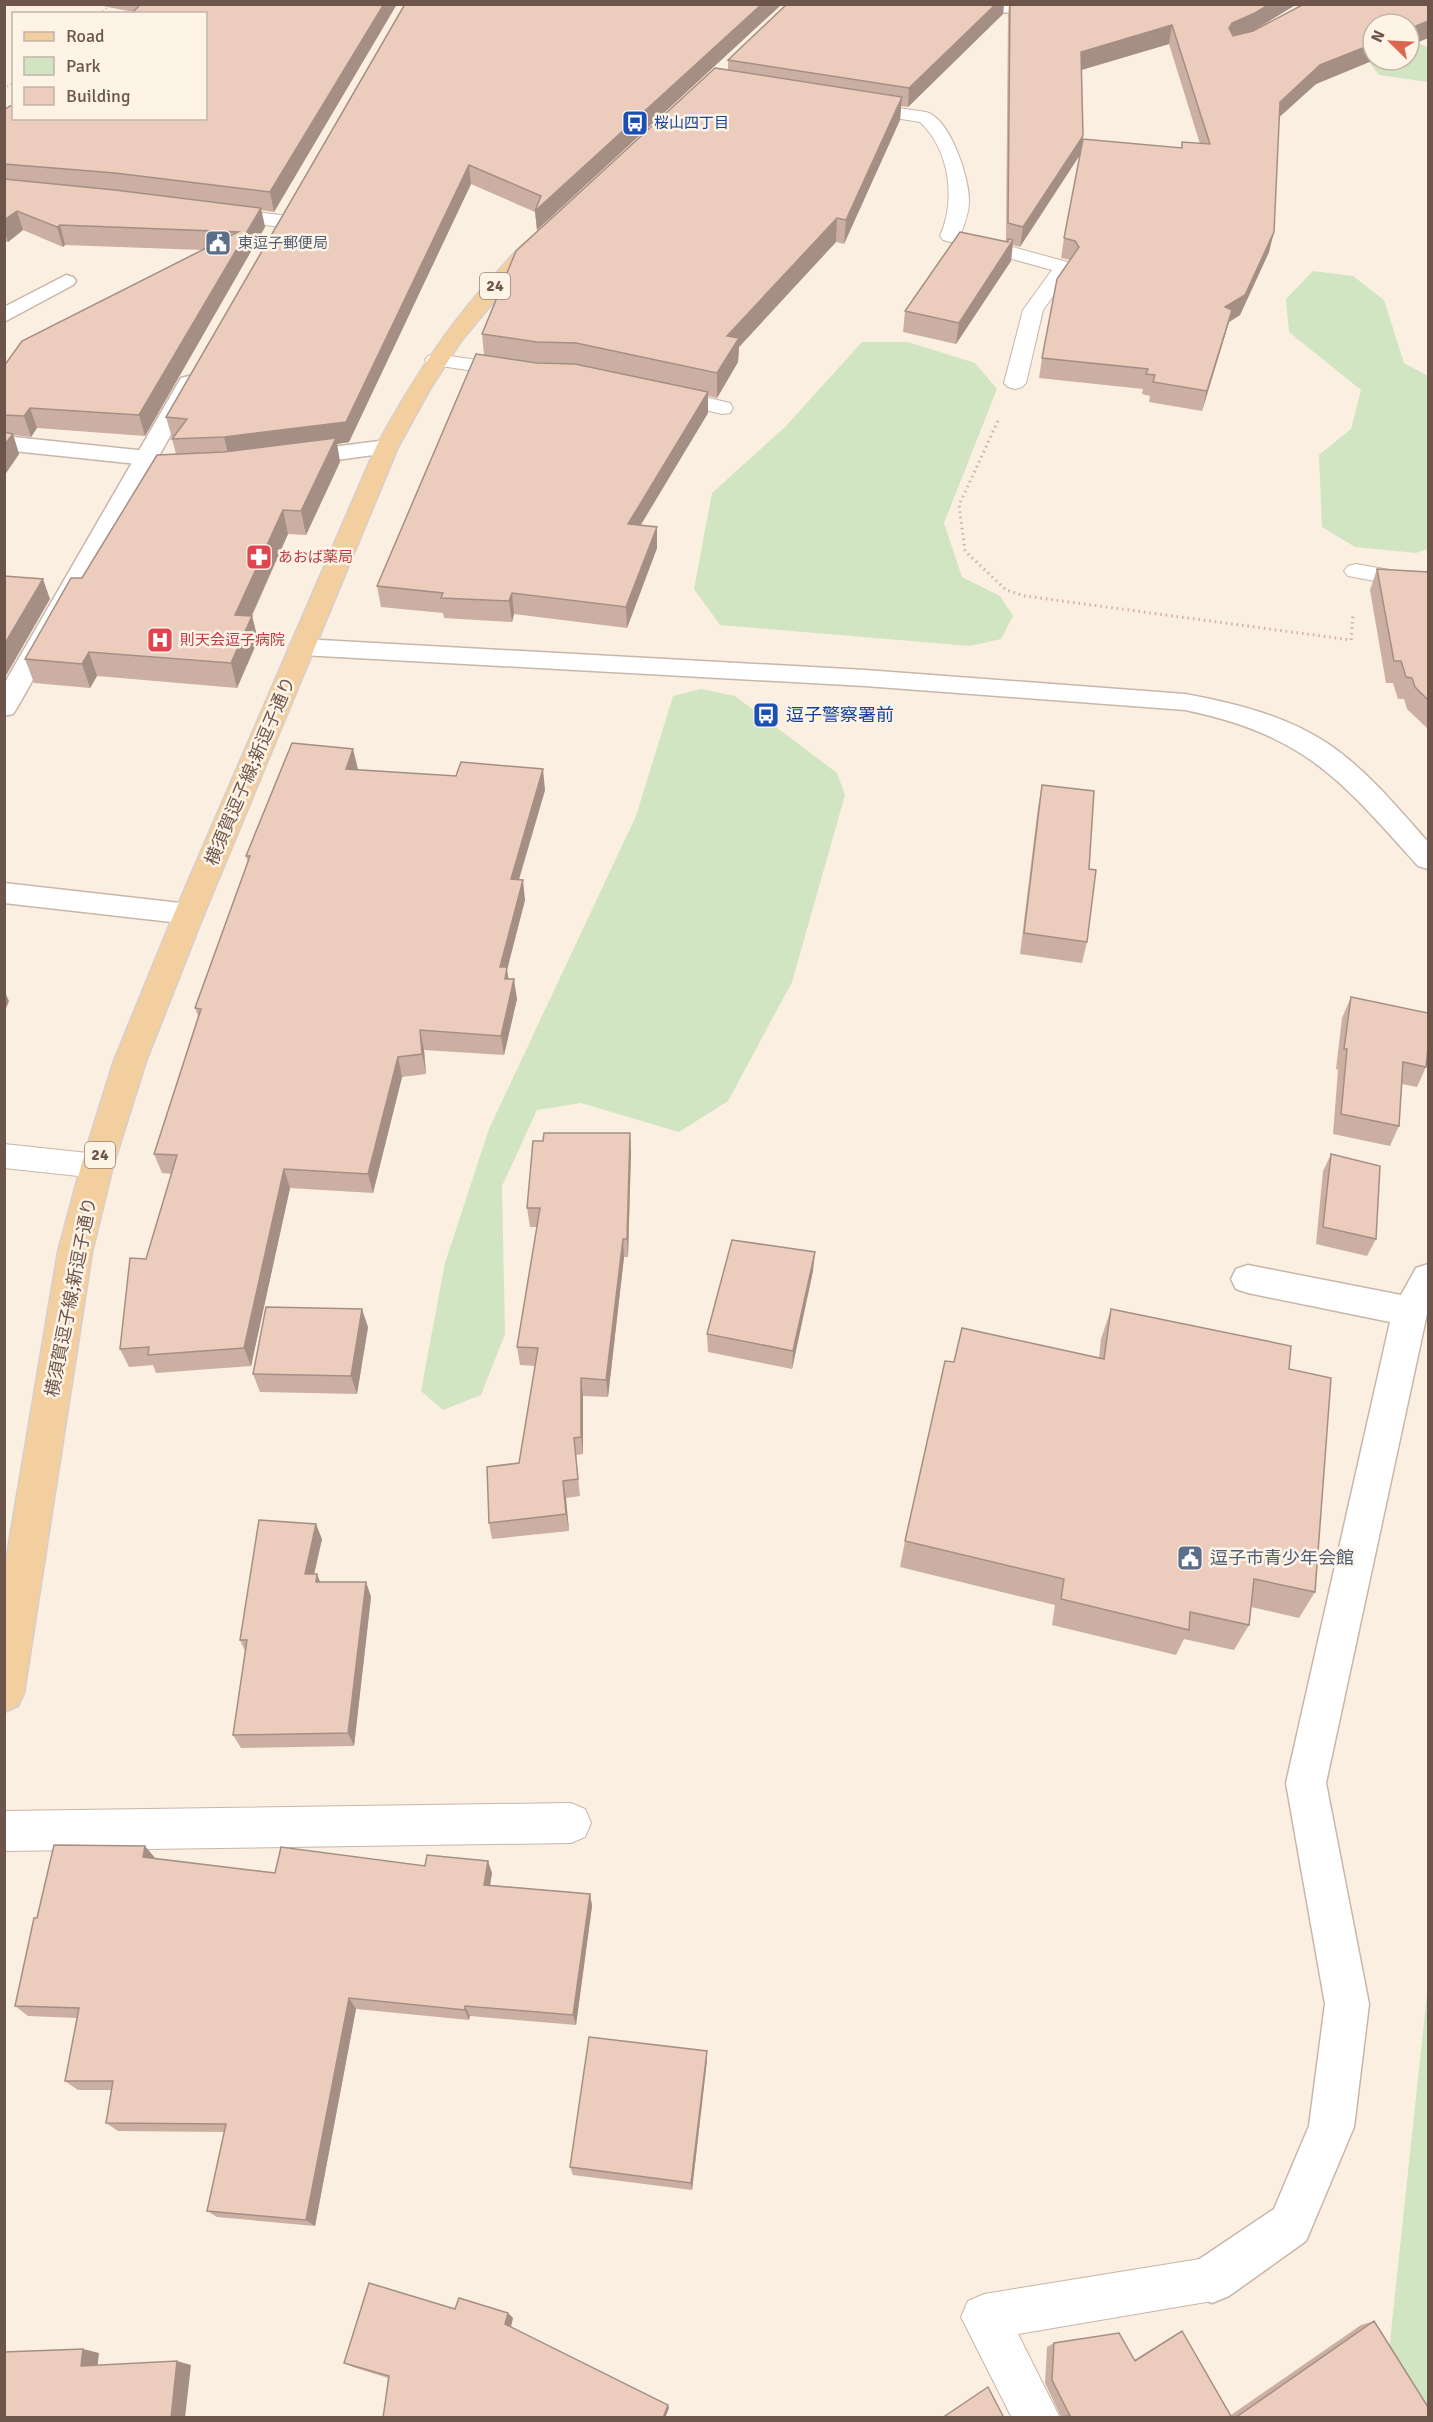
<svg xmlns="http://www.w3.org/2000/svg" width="1433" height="2422" font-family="Signika,'Noto Sans JP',sans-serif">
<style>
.green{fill:#d2e5c2}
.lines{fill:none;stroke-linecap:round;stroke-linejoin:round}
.service-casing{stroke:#c9b6aa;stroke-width:2}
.minor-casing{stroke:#c9b6aa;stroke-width:3}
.tertiary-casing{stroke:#c9b6aa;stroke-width:3}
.primary-casing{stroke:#d6cfcd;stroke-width:3}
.path-far1{stroke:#d1b09f;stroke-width:2;stroke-dasharray:1 3;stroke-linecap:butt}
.path{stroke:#d1b09f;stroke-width:3;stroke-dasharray:1.5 4;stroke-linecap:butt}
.service{fill:#fff;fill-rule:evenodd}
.minor{fill:#fff;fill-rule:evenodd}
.tertiary{fill:#fff;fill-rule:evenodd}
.primary{fill:#f3cf9f;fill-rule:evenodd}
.wall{fill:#cbafa2}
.shaded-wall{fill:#a58f84}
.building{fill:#ecccbc;stroke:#a58f84;stroke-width:1.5}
.labels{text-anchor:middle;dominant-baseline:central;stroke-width:5;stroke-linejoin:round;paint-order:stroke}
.far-transit-label{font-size:15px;fill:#164399;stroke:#fdf3e7;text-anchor:start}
.far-service-label{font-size:15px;fill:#4e5e75;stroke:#fdf3e7;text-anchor:start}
.far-health-label{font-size:15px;fill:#be3a42;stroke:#fdf3e7;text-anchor:start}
.shield{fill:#fdf3e7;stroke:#99847a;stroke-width:1.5}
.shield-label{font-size:16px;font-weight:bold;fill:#6e554b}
.transit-label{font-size:18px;fill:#164399;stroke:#fdf3e7;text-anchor:start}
.street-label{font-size:18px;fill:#6e554b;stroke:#fdf3e7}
.service-label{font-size:18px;fill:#4e5e75;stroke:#fdf3e7;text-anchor:start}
</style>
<rect width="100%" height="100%" fill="#faefe1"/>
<path class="green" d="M1339 23 1373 60H1409V40L1428 47V82L1379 75Z
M1313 271 1353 276 1384 300 1404 363 1428 376V549L1416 553 1355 547 1322 527 1319 455 1351 429 1361 390 1289 332 1286 299Z
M862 342H908L975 363 997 389 944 523 962 577 1000 596 1013 616 1001 639 970 646 720 625 694 589 712 493 785 427Z
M701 689 735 696 837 773 845 795 792 982 728 1101 679 1132 581 1103 537 1110 502 1186 505 1334 481 1395 443 1410 421 1391 445 1263 489 1129 636 816 673 696Z
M1428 1984V2417H1382Z"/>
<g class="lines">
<defs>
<path id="service" d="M857 102 926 112C950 118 970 179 969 201 969 212 965 223 961 233L1071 263 1074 267 1043 310 1026 383 1022 387 1015 389 1008 387 1004 383 1023 310 1052 270 943 240 940 236C956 200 950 150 920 122L851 111 848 107 851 103Z
M220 208 281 215 288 217 291 221 288 225 281 227 213 218 211 214 213 210Z
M435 354 514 365 521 367 524 371 521 375 514 377 428 364 425 360 428 356Z
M667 388 730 403 733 408 730 413 722 414 659 399 656 394 659 389Z
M1356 564 1428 577V591L1348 576 1344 571 1348 566Z
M4 1144 97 1154 108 1157 112 1166 108 1175 97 1178 4 1168Z
M571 1803 585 1809 591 1823 585 1837 571 1843 4 1851V1811Z
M1212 2257 1228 2263 1234 2279 1228 2295 1212 2301 1018 2334 1060 2418H1012L961 2317 968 2301 984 2294Z"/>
<path id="minor" d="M981 4H1143L1141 8C1091 20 1033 20 983 8Z
M66 275 73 277 76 281 73 285 4 322V307Z
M4 436 147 451 155 453 159 458 155 463 147 465 4 450Z
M387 440 395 442 398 447 395 452 293 466 285 464 281 459 285 454 293 452Z
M1428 1264V1309L1326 1783 1369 2004 1354 2127 1306 2241 1229 2296 1212 2303 1195 2296 1188 2279 1195 2262 1274 2209 1309 2126 1325 2004 1286 1783 1390 1322 1248 1293 1236 1289 1231 1279 1236 1269 1248 1265 1401 1295 1416 1268Z"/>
<path id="tertiary" d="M189 376 197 378 200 383 17 708 13 714 4 716V684L178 383 181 378Z
M302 639 865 670 1185 694C1234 703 1284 715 1327 743 1366 769 1397 807 1428 842V869L1418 866C1340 779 1305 735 1185 710L865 686 302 655 293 653 289 647 293 641Z
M4 883 189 904 199 907 204 914 199 921 189 924 4 903Z"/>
<path id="primary" d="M539 236 546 238 549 242 500 294 461 341 430 389 398 447 204 914 146 1061 113 1166 92 1252 24 1693 18 1706 4 1712V1573L58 1252 81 1166 114 1061 174 914 376 447C411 382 450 321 501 268 511 257 524 240 539 236Z"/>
</defs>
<use href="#service" class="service-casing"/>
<use href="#minor" class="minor-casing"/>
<use href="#tertiary" class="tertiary-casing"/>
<use href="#primary" class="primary-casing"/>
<path class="path-far1" d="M100 14 111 4
M4 89 14 82"/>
<path class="path" d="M998 421 959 505 965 551 1006 590 1025 596 1351 640 1353 613"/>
<use href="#service" class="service"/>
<use href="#minor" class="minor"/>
<use href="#tertiary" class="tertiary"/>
<use href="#primary" class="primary"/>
</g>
<path class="wall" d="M93 4H397L274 212 261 210 265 227 145 436 37 428 31 437 13 435 19 454 4 476V366L202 250 65 245 63 247 23 230 8 242 4 241V110L14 118 133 12Z
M405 4H782L537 230 535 212 471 184 349 442 337 444 340 462 306 535 288 534 252 616 258 640 237 688 97 676 90 688 34 683 25 659 82 578 176 454 172 439 173 438H172L166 417Z
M787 4H1004L1003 14 908 107 901 106 900 120 844 244 836 242 739 347 738 362 717 398 708 396V413L641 525 657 548 627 628 514 614 512 622 444 618 443 613 381 607 377 586 484 355 482 334 728 70V60Z
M1009 4H1297L1252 31 1428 4V38L1316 84 1279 117 1269 252 1240 315 1229 322 1202 411 1149 402 1150 396 1142 394 1143 389 1039 378 1042 358 1070 260 1061 258 1064 238 1181 147 1182 142 1200 144 1169 44 1081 70 1020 247 1013 245 1011 261 956 344 903 332 905 311 1006 242 1008 15Z
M1377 569 1428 572V729L1407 709 1404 699H1398L1393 683H1386L1370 590Z
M358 770 545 790 519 880 525 900 507 970 508 979 517 999 504 1055 424 1050 426 1074 402 1077 373 1193 290 1188 251 1366 156 1373 153 1365 129 1367 120 1349 172 1174 162 1173 154 1154 198 1016 195 1008 248 862 246 856Z
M1042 785 1089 869 1087 942 1082 963 1020 954 1038 807Z
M1351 997 1426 1067 1417 1087 1402 1084 1399 1126 1390 1146 1333 1134 1338 1070 1336 1069 1342 1018Z
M630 1133 631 1152 628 1257H624L608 1397 583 1396V1454L576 1455 580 1496 566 1498 569 1531 492 1539 489 1523 519 1463 535 1366 520 1365 517 1347 537 1227H530L527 1208 543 1141Z
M1331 1154 1376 1239 1367 1256 1316 1244 1323 1171Z
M813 1271 792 1369 708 1352 707 1334Z
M1111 1309 1289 1369 1315 1592 1299 1618 1251 1607 1249 1625 1234 1650 1184 1639 1176 1655 1052 1625 1055 1605 900 1567 905 1541 954 1362 1099 1358 1101 1339Z
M368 1327 357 1394 260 1392 253 1374Z
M322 1539 314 1574 320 1582H366L371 1597 354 1746 241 1748 233 1735 245 1651 240 1640Z
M156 1859 275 1873 425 1866 492 1873 490 1885 590 1894 592 1906 576 2025 470 2016 469 2020 356 2009 315 2226 217 2217 207 2211 224 2132 118 2131 106 2123 111 2090H78L65 2081 77 2018 28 2016 15 2006 37 1918Z
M707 2051V2060L692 2190 573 2175 570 2167Z
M455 2309 508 2313 513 2318 511 2327 669 2408 665 2418H383L388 2378 353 2367 344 2363Z
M1374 2321 1428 2418H1053L1061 2417 1045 2383 1047 2347 1054 2343 1134 2360 1173 2336 1182 2331 1231 2415 1361 2325Z"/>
<path class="shaded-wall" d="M384 4H397L274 212 270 192Z
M762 4H782L537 230 535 211Z
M996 4H1004L1003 14 908 107 909 88Z
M1270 4H1297L1251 32 1228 42 1229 28 1232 23Z
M1428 21V38L1409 46V29Z
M1172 25 1169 44 1078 71 1081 52Z
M1373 44V60H1374L1316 84 1275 121 1280 102 1320 65Z
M902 97 900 120 844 244 846 220Z
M1083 136 1080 155 1020 247 1023 227Z
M469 165 471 184 349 442 337 444 340 462 306 535 301 511 229 458 224 437Z
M261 208 265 227 145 436 139 415Z
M17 211 23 230 8 242 4 230V220Z
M837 218 836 242 739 347 738 362 717 398V373L727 336Z
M60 225 65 245 63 247 57 227Z
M1274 232 1269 252 1240 315 1229 322 1202 411 1225 307Z
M1013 240 1011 261 956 344 959 323Z
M708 392V413L629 544 628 524Z
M30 408 37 428 31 437 24 416Z
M13 434 19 454 4 476V445Z
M283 510 288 534 241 639 235 615Z
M657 527V548L627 628 626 607Z
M43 579 50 599 4 679V645Z
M512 593 514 614 512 622 509 601Z
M252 616 258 640 237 688 231 663Z
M89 652 97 676 90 688 82 664Z
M353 749 358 769H346Z
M543 769 545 790 513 899 511 879Z
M523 880 525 900 507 970 510 987 508 999 500 967Z
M514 979 517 999 504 1055 501 1036Z
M4 990 9 1001 4 1013Z
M420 1030 424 1050 426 1074 422 1054Z
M398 1057 402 1077 373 1193 368 1174Z
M630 1133 631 1152 628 1257 627 1239Z
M284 1169 290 1188 251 1366 244 1348Z
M623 1239 624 1257 608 1397 606 1380Z
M815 1252 813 1271 792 1369 793 1351Z
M362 1309 368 1327 357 1394 351 1376Z
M581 1378 583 1396V1454L581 1437Z
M563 1481 566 1498 569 1531 566 1514Z
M316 1524 322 1539 311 1588 305 1574Z
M317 1574 323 1589 316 1582Z
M366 1582 371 1597 354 1746 348 1733Z
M145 1846 156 1859 143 1857Z
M488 1861 492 1873 488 1897 484 1885Z
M590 1894 592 1906 576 2025 573 2015Z
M349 1998 356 2009 315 2226 306 2220Z
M465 2006 470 2016 469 2020 465 2010Z
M707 2051V2060L692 2190 691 2183Z
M508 2313 513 2318 510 2329 505 2324Z
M83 2349 99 2353 97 2370 81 2366Z
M177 2361 191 2365 185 2418H171Z
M668 2405 669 2408 665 2418H663Z"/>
<path class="building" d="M141 4H384L270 192 115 173 4 164V110L10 106H14V118H206V14H131Z
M405 4H762L535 211 541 196 469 165 346 422 224 437 172 439 187 419 166 417Z
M787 4H996L909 88 728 60Z
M1010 4H1270L1255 13 1232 23 1229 28 1233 36 1253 31 1304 4H1428V21L1409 29V24H1373V44L1320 65 1280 102 1274 232 1245 295 1225 307 1232 310 1207 391 1153 382 1155 375 1146 374 1148 369 1042 358 1057 279 1079 247 1075 241 1064 238 1083 139 1182 148V142L1210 144 1172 25 1081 52 1083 136 1023 227 1008 223Z
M715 68 902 97 846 220 837 218 727 336 739 338 717 373 576 343 537 342 482 334 516 251Z
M4 179 115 190 261 208 139 415 30 408 24 416 4 415V366L22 341 238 232 60 225 57 227 17 211 4 220Z
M960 232 1008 242V239L1013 240 959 323 905 311Z
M476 354 537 363 575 364 708 392 628 524 657 527 626 607 512 593 509 601 441 598 443 593 377 586Z
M4 432 13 434 4 445Z
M336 438 301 511 283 510 235 615 252 616 231 663 89 652 82 664 25 659 71 578H82L157 455 224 452Z
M1377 569 1428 572V700L1415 687 1412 678 1406 677 1401 661H1394Z
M4 576 43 579 4 645Z
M292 743 353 749 346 769 456 776 461 762 543 769 511 879 523 880 500 967H507L505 979H514L501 1036 420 1030 422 1054 398 1057 368 1174 284 1169 244 1348 148 1355 149 1347 120 1349 130 1258 146 1259 177 1155 154 1154 201 1009 195 1008 250 856H246Z
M1042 785 1094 791 1089 869 1096 870 1087 942 1024 933Z
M1351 997 1428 1013V1048L1426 1067 1403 1062 1399 1126 1341 1114 1347 1049H1344Z
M544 1133H630L627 1239H623L606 1380 581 1378V1437L574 1438 578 1479 563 1481 566 1514 489 1523 487 1467 519 1463 538 1348 517 1347 540 1208H527L533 1141H543Z
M1331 1154 1380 1166 1376 1239 1323 1227Z
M732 1240 815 1252 793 1351 707 1334Z
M266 1307 362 1309 351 1376 253 1374Z
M1111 1309 1291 1346 1289 1369 1331 1378 1315 1592 1254 1579 1249 1625 1190 1612 1189 1630 1061 1599 1064 1579 905 1541 945 1361 954 1362 962 1328 1104 1359Z
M259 1520 316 1524 305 1574H317L316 1582H366L348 1733 233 1735 247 1640H240Z
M54 1845 145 1846 143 1857 275 1873 281 1847 425 1866 427 1855 488 1861 484 1885 590 1894 573 2015 465 2006V2010L349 1998 306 2220 207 2211 226 2124 106 2123 113 2081H65L79 2008 15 2006 34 1918H37Z
M589 2037 707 2051 691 2183 570 2167Z
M369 2283 455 2309 459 2298 508 2313 505 2324 668 2405 663 2418H383L389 2376 344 2363Z
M1374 2321 1428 2407V2418H1235Z
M1182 2331 1232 2418H1053L1070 2416 1052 2380 1054 2343 1119 2333 1135 2361Z
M83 2349 81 2366 177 2361 171 2418H4V2352Z
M988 2387 1004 2418H942Z"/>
<defs>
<symbol id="bus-square" viewBox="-11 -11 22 22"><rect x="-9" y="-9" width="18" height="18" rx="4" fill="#1a4fb4" stroke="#fdf3e7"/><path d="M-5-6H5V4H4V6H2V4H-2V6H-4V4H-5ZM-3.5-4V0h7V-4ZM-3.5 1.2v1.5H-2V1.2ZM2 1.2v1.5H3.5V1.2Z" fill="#fff"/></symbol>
<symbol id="civic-square" viewBox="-11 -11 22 22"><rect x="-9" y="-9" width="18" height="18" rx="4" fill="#5c6f8a" stroke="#fdf3e7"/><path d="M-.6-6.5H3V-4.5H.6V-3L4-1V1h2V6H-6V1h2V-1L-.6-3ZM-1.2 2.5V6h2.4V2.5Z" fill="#fff"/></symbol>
<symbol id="pharmacy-square" viewBox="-11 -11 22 22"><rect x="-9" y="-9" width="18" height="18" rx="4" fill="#e0444e" stroke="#fdf3e7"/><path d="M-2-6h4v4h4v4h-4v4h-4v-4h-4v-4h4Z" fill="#fff"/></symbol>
<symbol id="hospital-square" viewBox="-11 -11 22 22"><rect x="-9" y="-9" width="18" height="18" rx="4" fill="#e0444e" stroke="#fdf3e7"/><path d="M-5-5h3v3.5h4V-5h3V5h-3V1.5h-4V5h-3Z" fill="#fff"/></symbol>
</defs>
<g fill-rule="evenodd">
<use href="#bus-square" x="620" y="108" width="30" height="30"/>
<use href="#civic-square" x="203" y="228" width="30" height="30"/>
<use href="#pharmacy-square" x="244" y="542" width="30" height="30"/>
<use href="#hospital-square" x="145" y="625" width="30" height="30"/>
<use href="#bus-square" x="751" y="700" width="30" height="30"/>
<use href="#civic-square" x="1175" y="1543" width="30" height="30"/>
</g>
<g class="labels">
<g class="far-transit-label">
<text x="654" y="123">桜山四丁目</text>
</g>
<g class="far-service-label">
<text x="238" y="243">東逗子郵便局</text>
</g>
<g class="far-health-label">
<text x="278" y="557">あおば薬局</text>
<text x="180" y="640">則天会逗子病院</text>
</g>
<g class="shield">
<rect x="480" y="273" width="30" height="26" rx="4.5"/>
<rect x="85" y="1142" width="30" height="26" rx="4.5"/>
</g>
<g class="shield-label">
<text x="495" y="286">24</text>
<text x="100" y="1155">24</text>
</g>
<g class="transit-label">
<text x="786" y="715">逗子警察署前</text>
</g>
<g class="street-label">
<text transform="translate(250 771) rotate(-67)">横須賀逗子線;新逗子通り</text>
<text transform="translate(71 1297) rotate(-79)">横須賀逗子線;新逗子通り</text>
</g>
<g class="service-label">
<text x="1210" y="1558">逗子市青少年会館</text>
</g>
</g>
<rect width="1433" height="2422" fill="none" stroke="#6e554b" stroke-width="12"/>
<rect x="12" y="12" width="195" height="108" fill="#fdf3e7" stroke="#c4b4a9" stroke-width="1.5"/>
<rect x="24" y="32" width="30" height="9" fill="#f3cf9f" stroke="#c4b4a9" stroke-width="1.5"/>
<text x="66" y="42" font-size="18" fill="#6e554b">Road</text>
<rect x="24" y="57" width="30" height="18" fill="#d2e5c2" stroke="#c4b4a9" stroke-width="1.5"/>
<text x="66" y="72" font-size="18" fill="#6e554b">Park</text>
<rect x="24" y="87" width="30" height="18" fill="#ecccbc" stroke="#c4b4a9" stroke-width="1.5"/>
<text x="66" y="102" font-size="18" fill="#6e554b">Building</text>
<g transform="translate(1391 42) rotate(294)"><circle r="28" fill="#fdf3e7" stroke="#c4b4a9" stroke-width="1.5"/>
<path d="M0-4.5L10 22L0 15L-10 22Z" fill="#d96750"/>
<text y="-9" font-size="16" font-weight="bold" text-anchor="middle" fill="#6e554b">N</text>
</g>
</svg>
